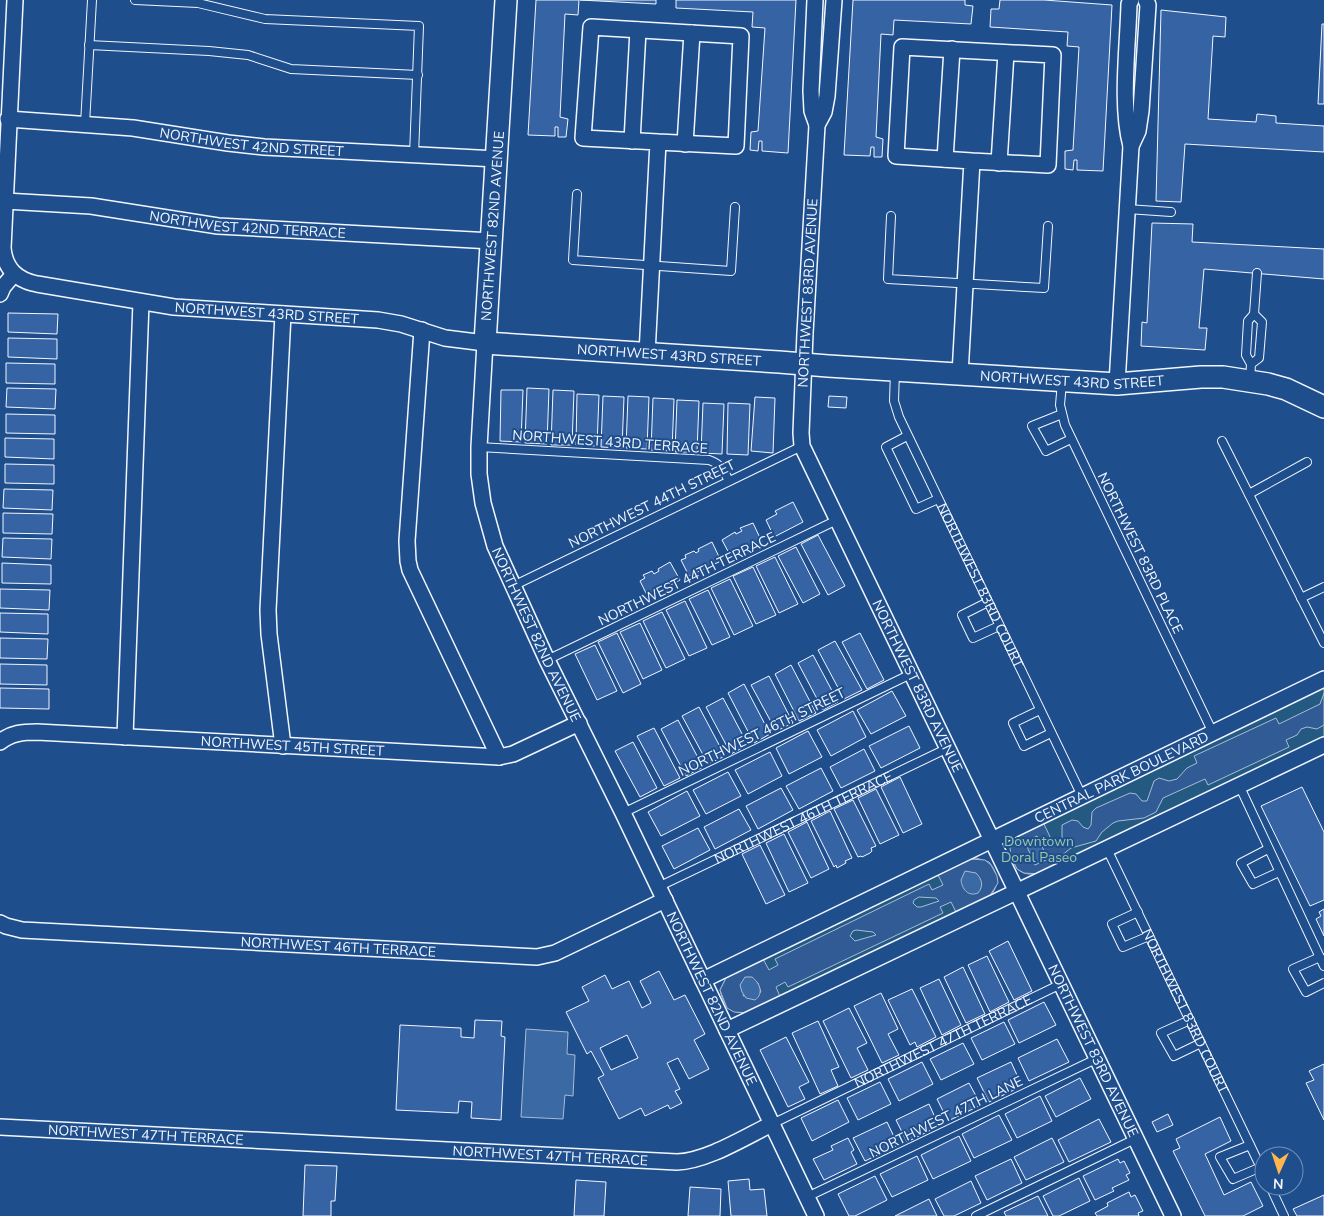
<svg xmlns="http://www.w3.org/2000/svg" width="1324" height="1216" font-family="'Nunito Sans',sans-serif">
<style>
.green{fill:#245a82;stroke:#a8bbd7}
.parking{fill:#305b95;stroke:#a8bbd7;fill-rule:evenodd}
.water{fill:#3b69a3;stroke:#a8bbd7}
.building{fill:#3563a3;stroke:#f2f6ff;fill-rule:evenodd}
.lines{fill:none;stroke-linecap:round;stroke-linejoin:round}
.lane-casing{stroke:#f2f6ff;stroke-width:10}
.street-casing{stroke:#f2f6ff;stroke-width:18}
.secondary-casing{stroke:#f2f6ff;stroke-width:24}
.lane{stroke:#1f4e8c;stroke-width:8}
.street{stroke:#1f4e8c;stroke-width:15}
.secondary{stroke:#1f4e8c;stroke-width:21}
.labels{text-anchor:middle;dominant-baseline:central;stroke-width:4;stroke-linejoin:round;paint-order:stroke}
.street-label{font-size:14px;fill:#f2f6ff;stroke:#1f4e8c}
.park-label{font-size:14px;fill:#97c8a6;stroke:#1f4e8c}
</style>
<rect width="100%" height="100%" fill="#1f4e8c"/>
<path class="green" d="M1324 686V737L1044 872C1037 874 1027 876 1020 871 1016 869 1015 865 1013 861 1008 850 1011 844 1019 835Z
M976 858 989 862C999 874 1000 886 989 897L756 1011C735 1015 725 1013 720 990L727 976 937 873Z"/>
<path class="parking" d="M1324 693V725L1317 729 1307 727 1301 729 1297 735 1286 740 1289 747 1208 785 1205 779 1163 798 1156 812 1144 818 1118 821 1113 823 1102 832 1096 841 1071 848 1061 856 1062 864 1040 874 1024 873 1017 869 1011 856 1010 848 1019 835 1043 822 1052 841 1056 842 1062 838V825L1072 820 1078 821 1083 827 1088 829 1091 825 1092 812 1096 808 1130 793 1136 794 1142 801H1147L1154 781 1159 778 1169 781 1177 779 1187 768 1197 763 1194 756 1276 718 1279 724 1320 704Z
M970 859 985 860 991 865 997 876 998 883 989 897 957 914 951 902 940 907 943 913 788 987 785 982 776 987 781 999 749 1013 734 1012 727 1008 720 990 727 976 762 957 769 970 778 965 775 959 929 884 932 890 943 885 937 873ZM919 897 936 898 939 901 921 907H917L913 903 914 900ZM856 930 873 932 876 935 855 941 850 936 853 931ZM748 977 758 983 761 992 743 996Z"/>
<path class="water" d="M1037 836 1048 859 1035 865 1025 842Z
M965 871 976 873C982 879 984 886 978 893 968 897 962 889 961 880Z
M745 977H752C760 983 764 994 755 1000L746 998 742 992 740 985Z
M526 1029 568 1032 567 1054 575 1055 573 1096 565 1095 563 1119 521 1117Z"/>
<path class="building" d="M536 0H579L578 15 565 14 560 117 568 119 566 137H558V127H555V136L528 135Z
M580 0H656V4Z
M676 0H796L788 153 762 151V141H759L758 151 750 150 751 132 758 131 765 28 752 27 753 12 676 8Z
M853 0H965V5L973 6 971 24 894 20 893 35 881 34 876 137 883 139 882 157H874V147H871L870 156 844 155Z
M1000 0H1044L1112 5 1103 171 1077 170V160H1074L1073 170 1065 169V151L1073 150 1079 47 1067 46 1068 32 990 27 991 9H999Z
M1161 10 1226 17 1225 37 1213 36 1208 119 1256 122 1257 114 1276 116V123L1324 126V152L1185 144 1181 202 1156 201Z
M1322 24H1324V104H1318Z
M1152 223 1193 224 1192 242 1324 249V279L1204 269 1199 328H1207L1205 350 1141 346 1142 322 1147 323Z
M8 313 58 314 57 334 8 332Z
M8 338 57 339V359L8 357Z
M6 363 55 364V384L6 383Z
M7 388 56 389 55 409 6 407Z
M527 388 549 389 547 444 525 443Z
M501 390H523L521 442 500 441Z
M553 390 574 391 572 445H551Z
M577 394 599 395 597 446 576 445Z
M603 396 624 397 622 448 601 447Z
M628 396 649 397 647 449 626 448Z
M829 396 847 397 846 408 828 407Z
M755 397 775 398 773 453 751 451Z
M653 398 674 399 672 451 651 450Z
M677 400 699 401 697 452H675Z
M703 403 724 404 722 454 701 453Z
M728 403 750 404 748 455 727 454Z
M6 414 55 415V434L6 433Z
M5 438 54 439V459L5 457Z
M5 464 54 465V484L5 483Z
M4 489 53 490 52 510 3 508Z
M793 502 803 522 774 537 766 520 777 514 775 511Z
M3 513 53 514 52 534 3 533Z
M753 523 762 542 731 557 722 540 735 532 736 534 742 531 740 528Z
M818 535 845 586 828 595 801 544Z
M3 538 52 539 51 559 2 557Z
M712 542 721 561 689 576 681 560 686 558 685 555 694 551 696 553 699 551 698 549Z
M796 547 820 594 803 603 778 556Z
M775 557 798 604 779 613 756 566Z
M670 562 680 580 648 597 640 581 645 578 643 575 652 571 654 574 659 571 658 569Z
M2 563 51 565V584L2 583Z
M753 567 776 615 756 624 733 576Z
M730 579 753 626 734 635 711 588Z
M0 589 50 590 49 610 0 608Z
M708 590 730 637 712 645 689 599Z
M685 601 707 648 689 656 666 610Z
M662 612 685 659 666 668 643 621Z
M0 613 48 614V634L0 632Z
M640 623 662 670 643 679 620 632Z
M617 633 641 684 623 693 598 642Z
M860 633 884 680 867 689 842 642Z
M0 638 48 639 47 659 0 658Z
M835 641 862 690 844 699 818 650Z
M595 645 617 691 597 700 575 654Z
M813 655 838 702 823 710 798 663Z
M0 664 47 665V685L0 684Z
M791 665 816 713 799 721 775 674Z
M769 676 793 723 776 731 751 685Z
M744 684 770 734 754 743 728 693Z
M0 688 49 689V709L0 708Z
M892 691 906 716 871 734 857 710Z
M723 698 748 745 731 754 706 707Z
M699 707 725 756 708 764 682 716Z
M853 711 866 737 831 756 817 730Z
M678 720 703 767 686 776 661 729Z
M909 726 920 748 881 768 869 746Z
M654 728 680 778 664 786 637 736Z
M808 731 822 757 789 774 776 748Z
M633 742 657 788 640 797 615 751Z
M864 749 875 771 841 788 830 767Z
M770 752 782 776 748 794 735 770Z
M821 768 833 791 799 809 786 786Z
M728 772 741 796 706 814 693 790Z
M900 777 922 824 903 833 881 787Z
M1302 787 1324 832V900L1310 906 1261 806Z
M781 788 793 810 758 829 746 806Z
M876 789 899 835 880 844 858 798Z
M687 791 700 816 661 836 648 812Z
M853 800 876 846 871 848 872 851 870 853 862 857 861 856 858 857 834 809Z
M739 809 751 830 715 849 704 827Z
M830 811 852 858 845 861 846 863 837 868 836 865 834 867 811 821Z
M807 822 829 869 811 878 788 832Z
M698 828 710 850 674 869 662 846Z
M784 834 808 883 789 892 766 843Z
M760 845 785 895 766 904 742 854Z
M1324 909V936L1316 919 1321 916 1319 912Z
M1008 941 1032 991 1014 1000 989 951Z
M987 956 1009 1002 990 1012 968 965Z
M963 967 985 1014 966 1023 944 977Z
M659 971 674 1000 685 995 705 1034 694 1040 709 1069 689 1079 678 1058 667 1063 680 1089 675 1091 682 1103 670 1109 668 1105 645 1116 641 1108 619 1119 598 1078 604 1075 591 1051 587 1054 566 1012 589 1001 582 987 605 975 612 989 629 981 642 1008 651 1003 640 981ZM627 1035 638 1058 611 1070 600 1048Z
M939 979 961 1025 942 1035 920 988Z
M912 989 936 1037 917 1047 915 1042 910 1045 888 1000Z
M881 993 898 1029 888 1034 899 1055 882 1063 854 1006Z
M1044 1002 1056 1025 1019 1043 1008 1020Z
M849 1008 867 1043 857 1048 868 1070 851 1078 823 1021Z
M475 1020 502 1021 501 1036 505 1037 501 1120 471 1118 472 1102 459 1101 458 1113 396 1110 400 1025 461 1028V1037L474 1038Z
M818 1021 839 1067 831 1070 838 1086 820 1094 792 1033Z
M1004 1022 1015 1044 982 1060 971 1038Z
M786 1037 809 1082 799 1087 805 1099 788 1107 760 1050Z
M1057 1039 1069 1062 1029 1081 1018 1058Z
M963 1043 974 1064 941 1080 930 1059Z
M922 1062 933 1084 899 1101 888 1079Z
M1011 1062 1022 1086 989 1102 977 1078Z
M1324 1064V1120L1306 1083 1314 1080 1309 1071Z
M1080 1078 1091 1099 1056 1117 1045 1096Z
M880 1082 891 1104 858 1120 847 1098Z
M969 1083 981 1105 948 1121 937 1099Z
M1040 1096 1052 1121 1017 1138 1005 1114Z
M838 1100 849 1122 812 1141 801 1118Z
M929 1104 939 1126 907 1142 896 1120Z
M1168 1114 1173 1125 1157 1132 1152 1122Z
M999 1115 1012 1140 974 1158 962 1134Z
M1220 1117 1231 1141 1205 1154 1224 1195 1251 1182 1263 1206 1243 1216H1205L1173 1151 1180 1148 1176 1139Z
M1099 1119 1111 1142 1069 1162 1058 1140Z
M887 1122 898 1145 865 1161 853 1138Z
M959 1136 971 1161 933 1179 921 1155Z
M848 1138 854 1150 851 1152 857 1164 824 1180 813 1159 833 1150 831 1146Z
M1052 1138 1064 1162 1026 1180 1014 1157Z
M917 1156 928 1180 892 1197 880 1174Z
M1011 1159 1022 1183 987 1200 975 1176Z
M1118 1159 1120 1163 1124 1161 1130 1173 1126 1175 1129 1180 1112 1188 1114 1191 1095 1200 1083 1176Z
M305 1165 337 1166 335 1201H331V1216H303Z
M875 1176 887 1200 855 1216H849L838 1194Z
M1079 1178 1090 1201 1059 1216H1053L1043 1196Z
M749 1179 750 1190 764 1189 767 1216H731L728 1181Z
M576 1180 606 1182 604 1216H574Z
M971 1181 981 1203 954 1216H944L935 1199Z
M690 1187 721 1189 720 1216H688Z
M1129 1192 1131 1197 1135 1195 1143 1211 1138 1213 1139 1216H1097L1095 1213 1108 1206 1107 1203Z
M1324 1195V1216H1297L1293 1209Z
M1038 1196 1048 1216H1006L1004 1212Z
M929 1199 937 1216H895Z"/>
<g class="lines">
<defs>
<g id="lane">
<path d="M135 0 198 3 265 19 419 26 414 155"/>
<path d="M89 45 209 51 248 55 291 69 418 75"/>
<path d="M85 124 92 0"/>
<path d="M577 194 573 260 731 271 735 207"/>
<path d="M1127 209 1171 212"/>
<path d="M891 216 888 279 1044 288 1048 226"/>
<path d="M1254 314 1257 273"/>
<path id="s1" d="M895 371 894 401 899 417 1082 796"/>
<path d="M1250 380 1251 364 1246 355 1248 321 1254 314 1262 322 1259 358 1251 364"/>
<path d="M1062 382 1060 405 1065 425 1213 733"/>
<path d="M1062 414 1032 426 1046 451 1071 439"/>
<path d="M907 436 886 447 916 509 938 499"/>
<path d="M1222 441 1324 643"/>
<path d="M479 447 709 460C721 464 724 471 729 481"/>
<path d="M1249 494 1307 462"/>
<path d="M513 586 802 446"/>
<path d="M1301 598 1324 587"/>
<path d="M988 602 962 615 973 638 999 626"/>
<path d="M547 660 837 520"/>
<path d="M1040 710 1013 723 1024 746 1051 733"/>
<path d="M1239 785 1324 966"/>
<path d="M623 813 911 674"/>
<path id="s2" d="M1107 849 1264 1174"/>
<path d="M1268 849 1241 863 1253 884 1279 872"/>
<path id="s3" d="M658 887 948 748"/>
<path d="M1138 912 1112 924 1123 947 1149 936"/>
<path d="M1320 957 1293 969 1306 992 1324 983"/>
<path d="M1190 1020 1161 1033 1174 1056 1201 1043"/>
<path id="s4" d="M772 1124 1061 984"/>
<path d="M1250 1145 1220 1157 1233 1179 1261 1167"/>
<path d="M1270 1186 1284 1216"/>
<path d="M807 1197 1096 1059"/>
<path d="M976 1216 1135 1139"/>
</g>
<g id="street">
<path id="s5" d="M15 0 3 248C5 269 17 280 37 284L174 307 378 320 401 324 445 338 485 343 479 447V474L483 503 495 546 547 660 623 813 816 1216"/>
<path d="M815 0 811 91 812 111 817 125"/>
<path id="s6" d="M834 0 827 96 824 112 817 125 805 333 801 433 802 446 1173 1216"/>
<path id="s7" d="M8 119 133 128 228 143 264 147 497 159"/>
<path d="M632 141 638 30"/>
<path d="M685 144 692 33"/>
<path d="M1131 146 1138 131 1141 111 1148 5 1146 0"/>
<path d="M945 159 952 49"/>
<path d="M999 163 1006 53"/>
<path id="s8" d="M5 201 91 206 218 226 492 241"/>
<path d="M0 294 3 287 14 274"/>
<path d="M422 330 407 541 408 561 410 570 499 757"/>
<path d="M647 354 658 142 583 138 591 27 741 36 736 146 658 142"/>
<path d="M960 374 972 161 896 156 902 47 1053 55 1048 165 972 161"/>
<path d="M1117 384 1131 146C1120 106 1128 46 1129 4L1131 0"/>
<path d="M125 737 141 302"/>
<path id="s9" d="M0 742C11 733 23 732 37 732L499 757 513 754 579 723"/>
<path d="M283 746 269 634 268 610 283 314"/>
<path id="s10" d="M0 923 6 926 22 930 537 957 555 953 665 900"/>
<path id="s11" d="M703 980 1324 679"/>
<path d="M727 1030 1324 745"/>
<path id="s12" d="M0 1127 677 1162C707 1161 745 1137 772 1124"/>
</g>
<g id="secondary">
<path id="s13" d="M506 0 485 343 779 362 828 366 1117 384 1201 377H1223L1268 384 1286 389 1324 407"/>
</g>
</defs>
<use href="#lane" class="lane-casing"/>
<use href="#street" class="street-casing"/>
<use href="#secondary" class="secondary-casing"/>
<use href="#lane" class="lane"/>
<use href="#street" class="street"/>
<use href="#secondary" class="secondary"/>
</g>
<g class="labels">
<g class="street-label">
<text stroke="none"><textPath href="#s7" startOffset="245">NORTHWEST 42ND STREET</textPath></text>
<text stroke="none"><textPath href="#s8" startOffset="244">NORTHWEST 42ND TERRACE</textPath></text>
<text transform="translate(493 226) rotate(-86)">NORTHWEST 82ND AVENUE</text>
<text transform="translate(808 293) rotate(-87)">NORTHWEST 83RD AVENUE</text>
<text stroke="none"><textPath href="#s5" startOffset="534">NORTHWEST 43RD STREET</textPath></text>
<text stroke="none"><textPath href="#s13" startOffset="528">NORTHWEST 43RD STREET</textPath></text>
<text stroke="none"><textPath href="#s13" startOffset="932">NORTHWEST 43RD STREET</textPath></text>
<text transform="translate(610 442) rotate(4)">NORTHWEST 43RD TERRACE</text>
<text transform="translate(652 504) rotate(-26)">NORTHWEST 44TH STREET</text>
<text transform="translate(1140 553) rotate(64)">NORTHWEST 83RD PLACE</text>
<text transform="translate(687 579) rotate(-26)">NORTHWEST 44TH TERRACE</text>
<text stroke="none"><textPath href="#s1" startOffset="234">NORTHWEST 83RD COURT</textPath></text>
<text stroke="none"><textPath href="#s5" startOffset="1058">NORTHWEST 82ND AVENUE</textPath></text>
<text stroke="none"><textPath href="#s6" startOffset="715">NORTHWEST 83RD AVENUE</textPath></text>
<text transform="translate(762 732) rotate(-26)">NORTHWEST 46TH STREET</text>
<text stroke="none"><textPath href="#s9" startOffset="295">NORTHWEST 45TH STREET</textPath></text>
<text stroke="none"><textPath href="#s11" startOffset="465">CENTRAL PARK BOULEVARD</textPath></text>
<text stroke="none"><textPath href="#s3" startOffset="161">NORTHWEST 46TH TERRACE</textPath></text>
<text stroke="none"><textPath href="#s10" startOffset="340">NORTHWEST 46TH TERRACE</textPath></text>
<text stroke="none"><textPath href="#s5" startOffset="1462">NORTHWEST 82ND AVENUE</textPath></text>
<text stroke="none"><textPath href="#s2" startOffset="180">NORTHWEST 83RD COURT</textPath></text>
<text stroke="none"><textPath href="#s4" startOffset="190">NORTHWEST 47TH TERRACE</textPath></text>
<text stroke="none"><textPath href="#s6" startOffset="1120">NORTHWEST 83RD AVENUE</textPath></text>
<text transform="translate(946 1117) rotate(-26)">NORTHWEST 47TH LANE</text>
<text stroke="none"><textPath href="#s12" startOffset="146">NORTHWEST 47TH TERRACE</textPath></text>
<text stroke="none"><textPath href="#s12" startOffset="551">NORTHWEST 47TH TERRACE</textPath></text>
</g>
<g class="park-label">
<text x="1039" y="841">Downtown<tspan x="1039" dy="16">Doral Paseo</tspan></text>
</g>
</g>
<g transform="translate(1279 1171) rotate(183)"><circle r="24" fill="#1f4e8c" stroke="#7391ba"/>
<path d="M0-4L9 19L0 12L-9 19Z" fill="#ffb74d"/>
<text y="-8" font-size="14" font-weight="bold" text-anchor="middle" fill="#f2f6ff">N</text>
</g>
</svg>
